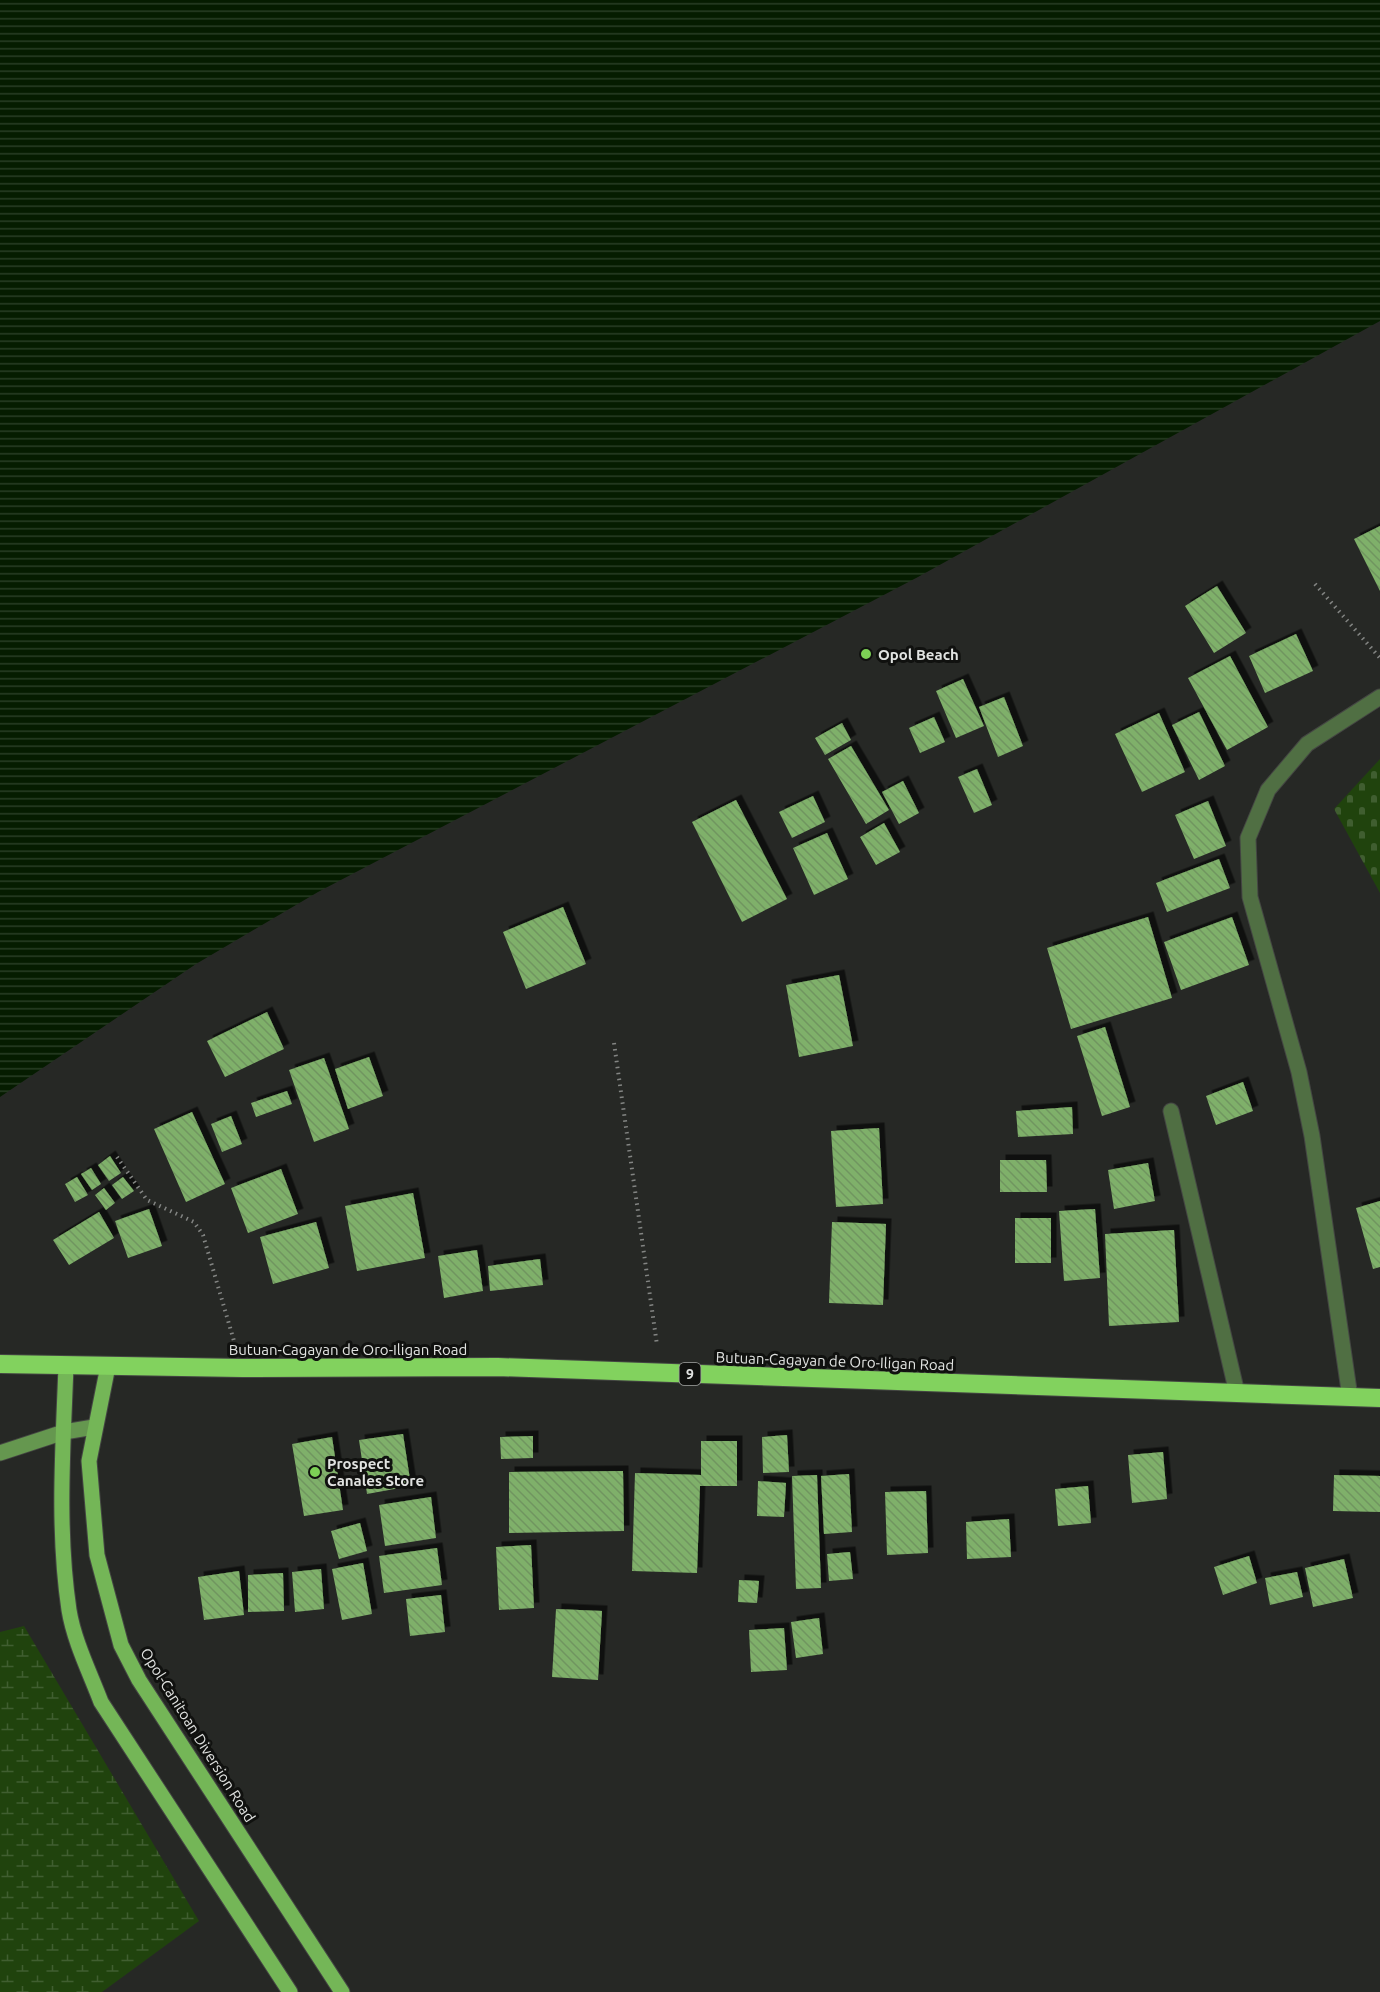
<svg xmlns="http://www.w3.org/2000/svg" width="1380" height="1992" font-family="Ubuntu,sans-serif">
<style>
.wetland{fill:url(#wetland-marsh)}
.cemetery{fill:url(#cemetery-stones)}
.water{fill:url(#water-rules)}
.building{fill:url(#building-back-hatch);filter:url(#shadow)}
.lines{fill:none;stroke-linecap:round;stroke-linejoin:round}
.lane-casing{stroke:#444643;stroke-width:17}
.street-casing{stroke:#444643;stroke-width:17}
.secondary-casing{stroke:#444643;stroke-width:17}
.primary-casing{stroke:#444643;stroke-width:17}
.highway-casing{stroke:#444643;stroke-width:20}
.path{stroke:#838583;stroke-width:4;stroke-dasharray:1.5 4.5;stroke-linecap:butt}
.lane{stroke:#506f43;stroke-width:15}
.street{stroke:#506f43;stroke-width:15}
.secondary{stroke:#65974f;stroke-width:15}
.primary{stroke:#74b657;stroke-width:15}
.highway{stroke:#82d25e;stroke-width:18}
.poi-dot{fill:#7cd155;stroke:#10110f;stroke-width:2}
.labels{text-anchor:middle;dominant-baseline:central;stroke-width:6;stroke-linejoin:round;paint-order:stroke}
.shield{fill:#10110f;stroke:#a2a4a2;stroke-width:1.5}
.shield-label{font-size:14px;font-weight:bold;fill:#e1e3e1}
.poi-label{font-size:15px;font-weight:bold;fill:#e1e3e1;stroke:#10110f;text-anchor:start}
.street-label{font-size:15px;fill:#e1e3e1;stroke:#10110f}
</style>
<defs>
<pattern id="wetland-marsh" width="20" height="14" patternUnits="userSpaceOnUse" patternTransform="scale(1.5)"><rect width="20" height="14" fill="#20430d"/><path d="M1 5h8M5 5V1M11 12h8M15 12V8" fill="none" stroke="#405e30"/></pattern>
<pattern id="cemetery-stones" width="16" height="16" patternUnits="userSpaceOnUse" patternTransform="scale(1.5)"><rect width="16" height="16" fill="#20430d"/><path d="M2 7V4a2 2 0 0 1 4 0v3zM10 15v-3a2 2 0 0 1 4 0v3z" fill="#405e30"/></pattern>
<pattern id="water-rules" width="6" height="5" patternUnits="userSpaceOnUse" patternTransform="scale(1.5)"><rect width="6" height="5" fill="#051c00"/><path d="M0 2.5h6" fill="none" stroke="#293d25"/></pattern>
<pattern id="building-back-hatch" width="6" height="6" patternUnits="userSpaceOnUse" patternTransform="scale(1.5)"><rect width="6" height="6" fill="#7fb06a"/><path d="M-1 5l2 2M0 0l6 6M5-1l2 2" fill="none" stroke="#709560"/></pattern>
<filter id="shadow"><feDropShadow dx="5.5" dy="-5.5" stdDeviation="0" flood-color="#0009"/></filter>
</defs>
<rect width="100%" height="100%" fill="#262825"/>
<path class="wetland" d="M24 1626 199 1921 102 1992H0V1632Z"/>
<path class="cemetery" d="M1380 759V893L1334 809Z"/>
<path class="water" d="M0 0H1380V321L918 577 318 892 196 964 0 1097Z"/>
<path class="building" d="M1380 526V591L1354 539Z
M1217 586 1246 633 1214 653 1185 606Z
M1296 634 1313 671 1265 693 1249 656Z
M1230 656 1268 727 1227 750 1188 678Z
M963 679 984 726 956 738 936 691Z
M1004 697 1023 746 998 757 979 707Z
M1199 712 1225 766 1199 780 1172 725Z
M1159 713 1185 772 1142 792 1115 734Z
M934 717 945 742 920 753 909 728Z
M842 723 851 740 825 755 815 738Z
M851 746 889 810 866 824 828 759Z
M977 769 992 805 974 813 958 777Z
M903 781 919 813 899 824 882 792Z
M813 796 825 822 792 838 779 812Z
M736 800 787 899 742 922 692 822Z
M1208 801 1226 846 1194 859 1175 815Z
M884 823 900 852 876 865 860 837Z
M827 833 848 879 814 895 793 848Z
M1219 859 1230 888 1167 912 1156 883Z
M563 907 586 964 526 989 503 932Z
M1148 917 1172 998 1071 1029 1047 948Z
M1232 917 1249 965 1181 990 1164 942Z
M839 975 853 1046 799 1057 786 985Z
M267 1012 284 1049 225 1077 207 1041Z
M1105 1027 1130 1107 1102 1116 1077 1036Z
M369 1057 383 1096 348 1109 335 1069Z
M324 1058 349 1129 314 1142 289 1070Z
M1243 1082 1253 1111 1216 1125 1206 1096Z
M287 1091 292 1104 256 1117 251 1103Z
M1072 1107 1073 1134 1018 1137 1016 1111Z
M192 1112 225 1184 186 1202 154 1129Z
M231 1116 242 1144 222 1152 211 1124Z
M879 1128 883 1204 836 1207 831 1131Z
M110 1156 121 1173 109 1181 98 1165Z
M1000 1160H1046L1047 1192H1000Z
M1148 1163 1155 1201 1114 1209 1108 1170Z
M91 1168 101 1184 92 1190 81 1174Z
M281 1169 298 1214 248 1233 231 1188Z
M77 1177 88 1195 75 1202 65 1184Z
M123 1177 134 1191 122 1199 112 1185Z
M104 1188 115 1203 106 1210 95 1195Z
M413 1193 425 1258 357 1271 345 1206Z
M1380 1201V1267L1373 1269 1356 1208Z
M149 1209 162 1246 128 1258 115 1221Z
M1095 1209 1100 1278 1064 1281 1059 1211Z
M99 1212 114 1238 69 1265 53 1240Z
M1015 1218H1051V1263H1015Z
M316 1222 329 1268 273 1284 260 1237Z
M832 1222 886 1224 883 1305 829 1303Z
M1174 1230 1179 1322 1109 1326 1105 1234Z
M477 1250 483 1291 444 1298 438 1256Z
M540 1259 543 1285 490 1291 488 1266Z
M403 1434 411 1486 367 1494 359 1440Z
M787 1435 789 1472 763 1473 762 1437Z
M533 1436V1458L501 1459 500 1437Z
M332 1437 343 1510 304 1516 292 1444Z
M701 1441H737V1486H700L697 1573 632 1571 635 1473 701 1475Z
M1163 1452 1167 1499 1132 1503 1128 1455Z
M623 1471 624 1531 509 1533V1472Z
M849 1474 852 1532 824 1534 821 1476Z
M817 1475 821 1588 796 1589 792 1476Z
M1334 1475 1380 1476V1512L1333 1511Z
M758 1481 786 1483 784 1517 757 1516Z
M1088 1486 1091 1523 1058 1526 1055 1489Z
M926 1491 928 1553 887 1555 885 1492Z
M431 1497 436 1538 385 1546 379 1505Z
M1009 1519 1011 1557 967 1559 966 1522Z
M360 1523 367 1551 339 1559 331 1531Z
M531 1545 534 1608 499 1610 496 1547Z
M437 1548 442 1585 384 1593 379 1556Z
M850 1552 853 1579 829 1581 827 1554Z
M1249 1556 1257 1583 1223 1595 1214 1567Z
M1344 1559 1353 1598 1313 1607 1305 1568Z
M363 1563 372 1614 342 1620 332 1569Z
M321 1569 324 1609 295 1612 292 1572Z
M239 1571 244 1615 204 1620 198 1577Z
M1297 1572 1303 1597 1270 1605 1265 1578Z
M283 1573 284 1611 248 1612V1575Z
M739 1580 759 1581 757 1603 738 1602Z
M441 1595 445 1632 410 1636 406 1599Z
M556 1609 602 1611 598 1680 552 1677Z
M819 1618 823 1654 796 1658 791 1622Z
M784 1628 787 1670 751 1672 749 1630Z"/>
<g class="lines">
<defs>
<path id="lane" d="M1171 1111 1237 1393"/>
<path id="street" d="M1350 1397 1312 1136 1299 1072 1250 897 1248 838 1268 790 1307 744 1380 697"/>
<path id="secondary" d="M0 1453 64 1432 94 1427"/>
<path id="primary" d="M66 1366C63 1447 57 1529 69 1610 74 1641 90 1673 101 1702L290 1992
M108 1366 89 1461 97 1555 121 1645 139 1680 342 1992"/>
<path id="highway" d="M0 1364 242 1368 498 1367 1380 1398"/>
</defs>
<use href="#lane" class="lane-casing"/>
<use href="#street" class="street-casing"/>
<use href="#secondary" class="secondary-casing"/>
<use href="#primary" class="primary-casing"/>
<use href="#highway" class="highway-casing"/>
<path class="path" d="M1315 584 1380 658
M614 1043 657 1345
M117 1157 147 1200 194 1222 203 1235 234 1341"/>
<use href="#lane" class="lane"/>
<use href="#street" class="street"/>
<use href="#secondary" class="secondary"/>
<use href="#primary" class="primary"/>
<use href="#highway" class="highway"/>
</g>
<g class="poi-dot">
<circle cx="866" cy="654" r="6"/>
<circle cx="315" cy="1472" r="6"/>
</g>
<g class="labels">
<rect class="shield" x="679.5" y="1363" width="21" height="22" rx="4.5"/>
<g class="shield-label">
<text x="690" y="1374">9</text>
</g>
<g class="poi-label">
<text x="878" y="654">Opol Beach</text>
<text x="327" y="1463">Prospect<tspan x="327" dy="17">Canales Store</tspan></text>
</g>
<g class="street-label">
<text x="348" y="1349">Butuan-Cagayan de Oro-Iligan Road</text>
<text transform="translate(835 1361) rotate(2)">Butuan-Cagayan de Oro-Iligan Road</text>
<text transform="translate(198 1735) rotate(58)">Opol-Canitoan Diversion Road</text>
</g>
</g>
</svg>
